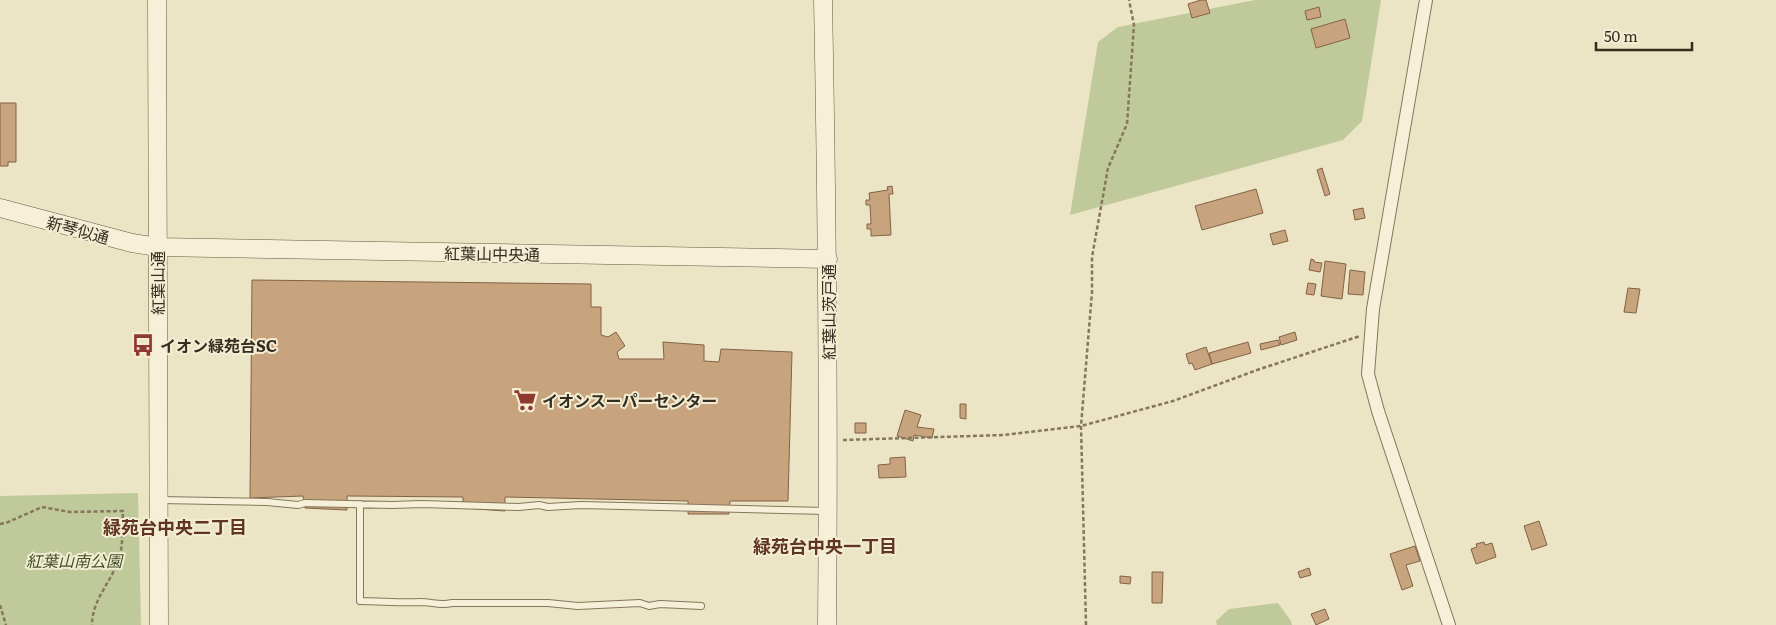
<svg xmlns="http://www.w3.org/2000/svg" width="1776" height="625" font-family="Literata,'Noto Sans JP',serif">
<style>
.green{fill:#bfc99a}
.building{fill:#c7a37e;stroke:#836344}
.lines{fill:none;stroke-linecap:round;stroke-linejoin:round}
.lane-casing{stroke:#85765c;stroke-width:8}
.street-casing{stroke:#85765c;stroke-width:14}
.secondary-casing{stroke:#675740;stroke-width:19}
.path{stroke:#85765c;stroke-width:2.5;stroke-dasharray:4 2.5;stroke-linecap:butt}
.lane{stroke:#f7f0d8;stroke-width:6}
.street{stroke:#f7f0d8;stroke-width:12}
.secondary{stroke:#f7f0d8;stroke-width:18}
.labels{text-anchor:middle;dominant-baseline:central;stroke-width:4;stroke-linejoin:round;paint-order:stroke}
.street-label{font-size:16px;fill:#362d1f;stroke:#f3edd4}
.poi-label{font-size:16px;font-weight:bold;fill:#362d1f;stroke:#f3edd4;text-anchor:start}
.park-label{font-size:16px;font-style:italic;fill:#435127;stroke:#f3edd4}
.neighbourhood-label{font-size:18px;font-weight:bold;fill:#603522;stroke:#f3edd4}
</style>
<rect width="100%" height="100%" fill="#ebe4c5"/>
<path class="green" d="M1255 0H1381L1362 121 1343 140 1070 215 1098 42 1118 27Z
M138 493 141 625H0V496Z
M1278 603 1291 621 1292 625H1217L1216 621 1229 609Z"/>
<path class="building" d="M1201 0H1206L1210 13 1192 18 1188 4Z
M1319 7 1321 17 1307 20 1305 11Z
M1345 19 1350 38 1316 48 1311 29Z
M0 103H16V162H8V166H0Z
M1322 168 1330 194 1325 196 1317 170Z
M892 186 893 194H889L891 235 871 236V229H867V224H871L870 205H866V200H870L869 193 888 190 887 187Z
M1256 189 1263 213 1202 230 1195 206Z
M1363 208 1365 218 1355 220 1353 210Z
M1285 230 1288 241 1273 245 1270 234Z
M1311 259 1314 260V262L1322 263 1320 272 1309 270Z
M1325 261 1346 264 1342 299 1321 296Z
M1350 270 1365 272 1363 295 1348 294Z
M252 280 591 284V307H601V335L608 337 616 332 625 346 617 352 619 359H664L663 342 704 345V361L719 362 721 349 792 352 788 501H730L729 514H688V501L505 497V511L463 508V497L347 496V510L305 508 303 496 250 498Z
M1308 283 1316 284 1314 295 1306 294Z
M1628 288 1640 289 1636 313 1624 312Z
M1295 332 1297 340 1281 345 1279 337Z
M1278 340 1280 345 1261 350 1260 344Z
M1248 342 1251 353 1212 364 1209 353Z
M1206 347 1212 364 1195 370 1192 363 1189 364 1186 354Z
M960 404H966V419L960 418Z
M905 410 921 415 917 427 934 429 932 438 914 435 913 441 897 436Z
M855 423H866V433H855Z
M905 457 906 477 879 478 878 465 890 464V458Z
M1539 521 1547 545 1532 550 1524 526Z
M1484 542 1485 545 1492 543 1496 557 1476 564 1471 549 1477 547 1476 544Z
M1415 546 1420 561 1406 565 1413 586 1402 590 1390 554Z
M1309 568 1311 575 1300 578 1298 572Z
M1152 572H1163L1162 603H1152Z
M1120 576 1131 577 1130 584 1120 583Z
M1325 609 1329 619 1316 625 1311 614Z"/>
<g class="lines">
<defs>
<path id="lane" d="M160 500 267 502 298 505 305 503 392 505 422 504 519 507 539 505 548 507 581 505 826 511
M360 504V601C380 601 401 603 420 602 433 602 439 606 452 603H548L578 606 640 603 649 606 660 604 701 606"/>
<path id="street" d="M1426 0 1373 309 1368 374 1378 411 1449 625"/>
<path id="secondary" d="M157 0 159 625
M823 0C827 208 829 417 827 625
M0 208 132 243 157 247 828 259"/>
</defs>
<use href="#lane" class="lane-casing"/>
<use href="#street" class="street-casing"/>
<use href="#secondary" class="secondary-casing"/>
<path class="path" d="M843 440 1004 435 1081 426 1173 401 1257 370 1360 336
M0 524 6 523 42 507 70 512 123 511C122 528 124 545 118 561 110 584 92 600 92 625
M0 605 6 625
M1086 625 1081 426 1092 292V257L1108 168 1127 124 1134 25 1129 0"/>
<use href="#lane" class="lane"/>
<use href="#street" class="street"/>
<use href="#secondary" class="secondary"/>
</g>
<defs>
<symbol id="bus-bare" viewBox="-9 -9 18 18"><path d="M-5-6H5V4H4V6H2V4H-2V6H-4V4H-5ZM-3.5-4V0h7V-4ZM-3.5 1.2v1.5H-2V1.2ZM2 1.2v1.5H3.5V1.2Z" fill="#903930" stroke="#f3edd4" stroke-width="2.5" paint-order="stroke"/></symbol>
<symbol id="supermarket-bare" viewBox="-9 -9 18 18"><path d="M-6-5.5h2.5l.6 2H6L4.5 2H-2.5L-4.4-4H-6ZM-1.5 3.2a1.3 1.3 0 1 0 .1 0ZM3 3.2a1.3 1.3 0 1 0 .1 0Z" fill="#903930" stroke="#f3edd4" stroke-width="2.5" paint-order="stroke"/></symbol>
</defs>
<g fill-rule="evenodd">
<use href="#bus-bare" x="127" y="329" width="32" height="32"/>
<use href="#supermarket-bare" x="509" y="384" width="32" height="32"/>
</g>
<g class="labels">
<g class="street-label">
<text transform="translate(78 229) rotate(15)">新琴似通</text>
<text transform="translate(492 253) rotate(1)">紅葉山中央通</text>
<text transform="translate(157 283) rotate(-90)">紅葉山通</text>
<text transform="translate(828 312) rotate(-90)">紅葉山茨戸通</text>
</g>
<g class="poi-label">
<text x="160" y="345">イオン緑苑台SC</text>
<text x="542" y="400">イオンスーパーセンター</text>
</g>
<g class="park-label">
<text x="74" y="560">紅葉山南公園</text>
</g>
<g class="neighbourhood-label">
<text x="175" y="526">緑苑台中央二丁目</text>
<text x="825" y="545">緑苑台中央一丁目</text>
</g>
</g>
<path d="M1596 42v8h96v-8" fill="none" stroke="#362d1f" stroke-width="2.5"/>
<text x="1604" y="42" font-size="15" fill="#362d1f" stroke="#f3edd4" stroke-width="4" paint-order="stroke">50 m</text>
</svg>
